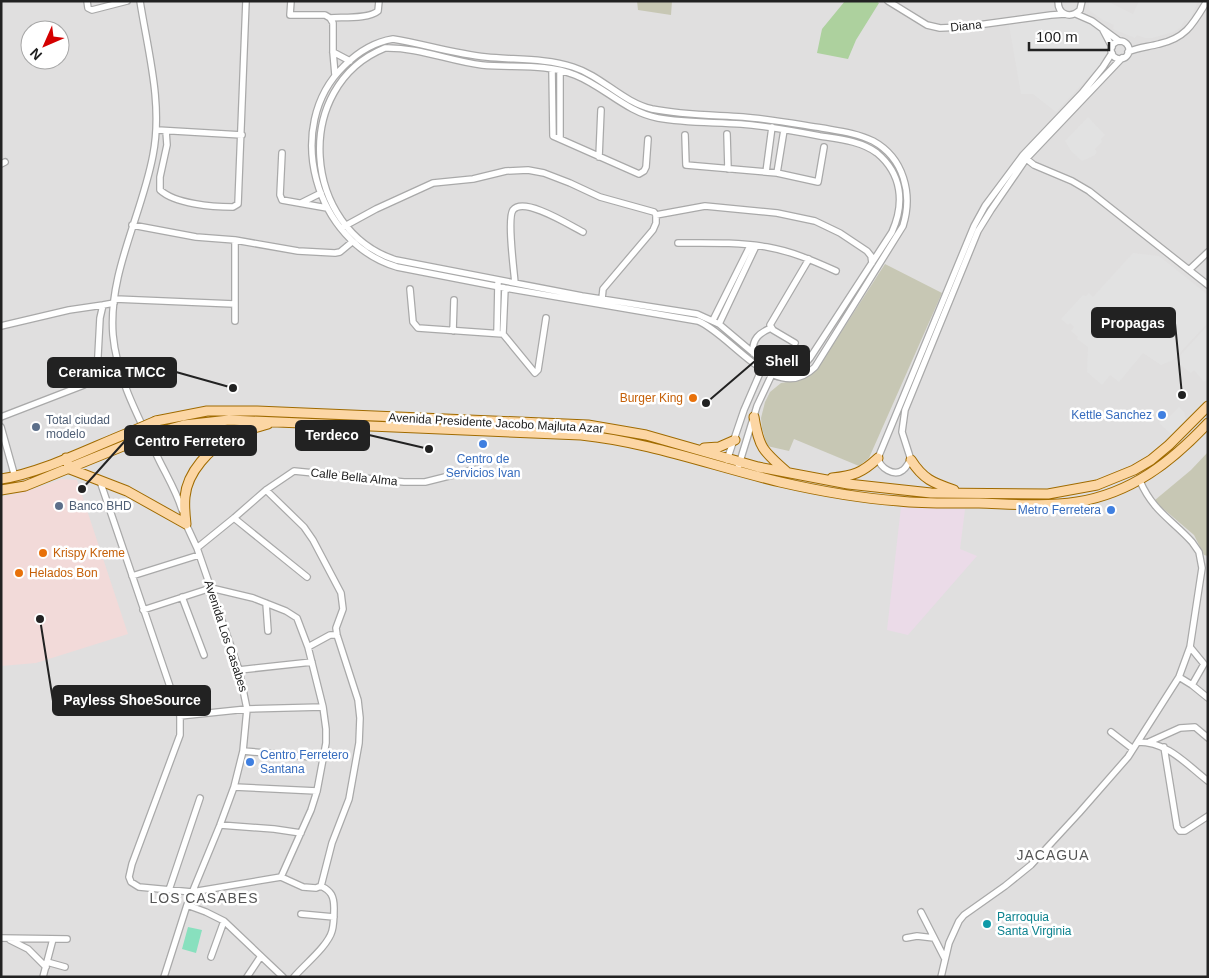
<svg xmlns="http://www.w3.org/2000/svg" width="1209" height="978" font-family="Arial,sans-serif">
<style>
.residential{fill:#e0dfdf;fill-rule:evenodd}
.commercial{fill:#f2dad9}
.industrial{fill:#ebdbe8}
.construction{fill:#c7c7b4}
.forest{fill:#add19e}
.pitch{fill:#88e0be}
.parking{fill:#e2e2e2}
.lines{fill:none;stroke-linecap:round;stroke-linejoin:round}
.minor-casing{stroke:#a9a9a9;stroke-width:8}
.primary-casing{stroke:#a06b00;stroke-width:11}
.minor{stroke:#fff;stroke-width:5.5}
.primary{stroke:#fcd6a4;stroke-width:9}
.primary-bridge-casing{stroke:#a06b00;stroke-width:11;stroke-linecap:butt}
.primary-bridge{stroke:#fcd6a4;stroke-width:9}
.food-dot{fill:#e8710a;stroke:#fff;stroke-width:2}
.shop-dot{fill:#3f7fe0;stroke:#fff;stroke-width:2}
.service-dot{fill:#5c6f8a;stroke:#fff;stroke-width:2}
.culture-dot{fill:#0f9aa8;stroke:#fff;stroke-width:2}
.labels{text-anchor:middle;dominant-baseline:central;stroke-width:5;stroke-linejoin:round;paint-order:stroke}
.street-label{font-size:12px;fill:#222;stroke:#fff}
.food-label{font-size:12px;fill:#c56008;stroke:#fff;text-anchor:start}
.shop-label{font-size:12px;fill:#366cbe;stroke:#fff;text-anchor:end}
.service-label{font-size:12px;fill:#4e5e75;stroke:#fff;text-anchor:start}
.culture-label{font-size:12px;fill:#0d838f;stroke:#fff;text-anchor:start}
.neighbourhood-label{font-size:14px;letter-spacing:1px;fill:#555;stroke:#fff}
.leader{fill:none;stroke:#222;stroke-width:2}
.callout-dot{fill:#222;stroke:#fff;stroke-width:2}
.callout{fill:#222;stroke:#222;stroke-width:2}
.callout-label{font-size:14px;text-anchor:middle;font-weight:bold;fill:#fff}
</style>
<rect width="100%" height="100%" fill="#f2efe9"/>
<path class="residential" d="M1 1H1208V977H1ZM30 30H60V60H30Z"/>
<path class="commercial" d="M62 479 77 480 128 634 36 663 1 666V497L33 489Z"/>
<path class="industrial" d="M901 507 965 509 960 549 977 556 908 635 887 630Z"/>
<path class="construction" d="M637 1H672L671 15 638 10Z
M885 264 942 293 869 458 859 466 794 439 789 451 767 446 762 428 761 418 765 402 770 392 781 383 800 380 811 375 818 368Z
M1208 452V556L1204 555 1194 535 1160 506 1155 500 1191 470Z"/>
<path class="forest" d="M845 1H876L879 3 856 40 848 59 817 53 822 29Z"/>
<path class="pitch" d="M188 927 202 930 196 953 182 949Z"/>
<path class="parking" d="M1088 1H1107L1133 14 1139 1H1198L1189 22 1185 20 1180 28 1173 32 1152 38H1145L1137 35 1135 38 1113 29 1114 25 1103 20 1090 11Z
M1077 16 1095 27 1103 35 1108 45 1109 52 1105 60 1056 112 1033 94H1021L1009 25 1057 17Z
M1088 117 1105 135 1101 139 1102 142 1095 149 1097 152 1095 155 1082 161 1071 151 1065 141Z
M1133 253 1159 256 1208 295V323L1173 360 1161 365 1143 353 1119 382 1110 375 1102 385 1087 372 1088 347 1077 339 1078 337 1071 331 1074 327 1070 323 1068 325 1061 319 1083 295 1086 296 1089 293 1093 297Z
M1208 325V377L1204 382 1194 370 1191 373 1175 361Z
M1179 407 1184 412 1186 420 1172 435 1159 423 1163 419 1166 420Z"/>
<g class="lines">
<defs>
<path id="minor" d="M87 1 88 8 92 10 127 1
M140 1C148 52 163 104 153 155 142 215 108 273 113 335 117 380 141 422 160 462 168 478 177 493 182 510
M291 1 290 15H325L330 18 333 23V52L335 75
M888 1 927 25 940 28 963 27 1051 15 1065 14
M1058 1C1058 15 1070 19 1080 10L1082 1
M1076 14 1092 21 1119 41
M330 18C343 17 369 19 378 11L379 1
M1103 30 1112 47
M393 39C424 44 455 54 486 57 514 60 545 58 573 67 602 76 622 102 652 109 682 115 713 115 743 117 769 119 796 124 822 128 839 131 857 133 873 141 904 158 913 194 903 226L815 367C776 406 732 335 698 321L505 288 397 267C315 243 282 126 344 66 358 52 374 42 393 39Z
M1111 50a9 9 0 1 1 18 0a9 9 0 1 1-18 0Z
M385 48C418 47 449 61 482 65 512 68 546 63 575 75 605 87 626 112 658 118 685 123 714 122 741 124 768 126 794 131 820 136 839 139 861 141 877 153 902 174 905 203 892 232L810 358 802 367 791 371H782L764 362 719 324 697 314 582 296 396 260C302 230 291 86 385 48Z
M333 52 350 61
M1128 52C1138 47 1148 47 1159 44 1186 38 1193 24 1207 1
M1112 53 1103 67 1082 93 1023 155 985 206 974 226 878 458C880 468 894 477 903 470 906 468 908 463 911 460L902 432 905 410 978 231 991 210 1026 159 1122 58
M552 69 553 136 639 174 644 171 646 167 648 139
M157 130 242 135
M166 131 167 145 160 177V190C175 204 213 207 233 207L238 204 246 1
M727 134 728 169
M685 135 686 165 777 173 818 182 824 147
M560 139V71
M282 153 280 195 282 200 327 208
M599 157 601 110
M1024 157 1034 165 1072 181 1089 191 1208 285
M1 164 5 162
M766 172 772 127
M777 173 784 130
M301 203 321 193
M656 215 705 206 777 213 815 221 840 233 867 251 871 256 872 263
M132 225 196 237 235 240 298 251 335 253 340 252 352 242
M343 227 376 209 433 183 473 179 506 171 528 170 544 173 570 183 600 197 654 212 656 215V223L653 230 603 289 602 299
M678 243C707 243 738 242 767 247 791 251 814 261 836 271
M1189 270 1208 252
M515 283C514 271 507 218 513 210 524 196 571 226 583 232
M410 289 413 322 418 328 503 334 535 373 538 370 546 318
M115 299 234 304
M713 320 750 246
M235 321V240
M719 324 756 246
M1 326 69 310 103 305
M453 331 454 300
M497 333 498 283
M503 334 505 288
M795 343 773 330 770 325 809 259
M753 353C752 339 759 333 771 328
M1 417 84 385 92 381 97 374 100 318 103 305 114 303
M1 427 15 477
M727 460 744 410 763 366
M737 471 757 406 773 372
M100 481 180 716V735L132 864 129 877 131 882 139 887 192 892 281 877 303 887 316 888 321 886C331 891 334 896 334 908 334 915 334 924 332 931 328 946 304 965 294 977
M266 490 304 527 313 540 341 593 343 609 336 628 337 635 358 700 360 718 359 743 349 799 332 843 321 886
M234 518 307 577
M197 548 234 518 266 490 294 471 404 482H425L477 469
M132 576 199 555
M182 597 204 655
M266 603 268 631
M143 610 211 588 253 598 286 611 297 618 308 647 323 707 326 729V743L317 791 311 810 281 877
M308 647 330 635H337
M1190 647 1204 664 1192 685
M239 670 312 662
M1179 677 1192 685 1208 698
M180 716 247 709 323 707
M1111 732 1133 749
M1138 742C1168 742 1186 764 1208 781
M1149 742 1180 728 1195 727 1208 738
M1164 747 1177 827 1180 831H1185L1208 816
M243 751 324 758
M234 787 317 791
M220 825 274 829 301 833
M169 890 200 798
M187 905 206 912 224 921 283 977
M921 912 945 959
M301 914 334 917
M1 938 67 939
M906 938 917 936 934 938
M10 940 28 949 46 967
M211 957 224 921
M47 962 65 967
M43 977 53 939
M164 977 187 905 220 825 234 787 243 751 247 709 239 670 197 548 185 522
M247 977 261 956
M941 977 949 943 959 921 964 915 1005 886 1031 865 1079 813 1128 757 1179 677 1190 647 1202 568 1199 552 1192 542C1171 519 1153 511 1140 481"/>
<path id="primary" d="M754 417C759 448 763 451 787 472
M156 421 207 411H257L588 425 646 435 758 467 848 484 931 493 1048 494 1097 485 1134 470 1151 460 1169 445 1208 406
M162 431 184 425 229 420 581 435C649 442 713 466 780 482 819 491 859 498 899 501 926 504 953 503 979 503 1011 504 1045 507 1077 502 1132 493 1171 462 1208 423
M704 448 719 447 735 440
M66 458 70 469 127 491 186 524
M911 460C923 479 933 483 954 490
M832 478C853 476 862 473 878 458
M1 479C41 473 90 448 128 433
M1 490 25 486 133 442
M186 524C185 515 184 506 185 497 187 472 210 448 231 437 242 431 255 428 268 424"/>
</defs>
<use href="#minor" class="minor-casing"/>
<use href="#primary" class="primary-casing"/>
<use href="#minor" class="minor"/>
<use href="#primary" class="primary"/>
<defs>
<path id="primary-bridge" d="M128 433 156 421
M133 442 162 431"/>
</defs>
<use href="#primary-bridge" class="primary-bridge-casing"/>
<use href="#primary-bridge" class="primary-bridge"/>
</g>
<g class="food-dot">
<circle cx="693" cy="398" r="5"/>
<circle cx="43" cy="553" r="5"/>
<circle cx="19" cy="573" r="5"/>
</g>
<g class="shop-dot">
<circle cx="1162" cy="415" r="5"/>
<circle cx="483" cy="444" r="5"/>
<circle cx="1111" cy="510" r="5"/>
<circle cx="250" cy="762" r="5"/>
</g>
<g class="service-dot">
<circle cx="36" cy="427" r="5"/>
<circle cx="59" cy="506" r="5"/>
</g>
<circle class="culture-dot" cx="987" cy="924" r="5"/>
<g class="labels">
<g class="street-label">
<text transform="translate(966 26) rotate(-6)">Diana</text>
<text transform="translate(496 423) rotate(3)">Avenida Presidente Jacobo Majluta Azar</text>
<text transform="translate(354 477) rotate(6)">Calle Bella Alma</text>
<text transform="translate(226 636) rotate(72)">Avenida Los Casabes</text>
</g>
<g class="food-label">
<text x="683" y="398" text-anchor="end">Burger King</text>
<text x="53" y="553">Krispy Kreme</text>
<text x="29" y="573">Helados Bon</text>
</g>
<g class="shop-label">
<text x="1152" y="415">Kettle Sanchez</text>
<text x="483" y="459" text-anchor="middle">Centro de<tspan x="483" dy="14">Servicios Ivan</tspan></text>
<text x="1101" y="510">Metro Ferretera</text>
<text x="260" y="755" text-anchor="start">Centro Ferretero<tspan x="260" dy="14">Santana</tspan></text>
</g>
<g class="service-label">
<text x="46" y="420">Total ciudad<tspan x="46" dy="14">modelo</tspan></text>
<text x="69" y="506">Banco BHD</text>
</g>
<g class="culture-label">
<text x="997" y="917">Parroquia<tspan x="997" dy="14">Santa Virginia</tspan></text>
</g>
<g class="neighbourhood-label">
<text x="1053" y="855">JACAGUA</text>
<text x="204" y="898">LOS CASABES</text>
</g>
</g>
<path class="leader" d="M1182 395L1175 323M706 403L755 361M233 388L176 372M429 449L369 435M82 489L125 441M40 619L53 701"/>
<g class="callout-dot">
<circle cx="1182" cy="395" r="5"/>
<circle cx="706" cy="403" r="5"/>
<circle cx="233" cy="388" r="5"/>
<circle cx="429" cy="449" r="5"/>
<circle cx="82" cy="489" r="5"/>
<circle cx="40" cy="619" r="5"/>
</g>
<g class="callout">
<rect x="1092" y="308" width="83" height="29" rx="5"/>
<rect x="755" y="346" width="54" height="29" rx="5"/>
<rect x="48" y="358" width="128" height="29" rx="5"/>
<rect x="296" y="421" width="73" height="29" rx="5"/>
<rect x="125" y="426" width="131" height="29" rx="5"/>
<rect x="53" y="686" width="157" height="29" rx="5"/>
</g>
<g class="callout-label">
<text x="1133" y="328">Propagas</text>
<text x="782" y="366">Shell</text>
<text x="112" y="377">Ceramica TMCC</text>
<text x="332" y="440">Terdeco</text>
<text x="190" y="446">Centro Ferretero</text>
<text x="132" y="705">Payless ShoeSource</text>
</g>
<rect width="1209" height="978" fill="none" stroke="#222222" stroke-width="5"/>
<g transform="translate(45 45) rotate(225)"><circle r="24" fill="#ffffff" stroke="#a7a7a7"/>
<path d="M0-4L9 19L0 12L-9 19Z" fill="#d40000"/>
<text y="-8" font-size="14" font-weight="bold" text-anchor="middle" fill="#222222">N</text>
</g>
<path d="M1029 42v8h80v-8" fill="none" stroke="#222222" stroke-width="2.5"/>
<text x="1036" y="42" font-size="15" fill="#222222" stroke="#ffffff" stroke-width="4" paint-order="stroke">100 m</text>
</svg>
